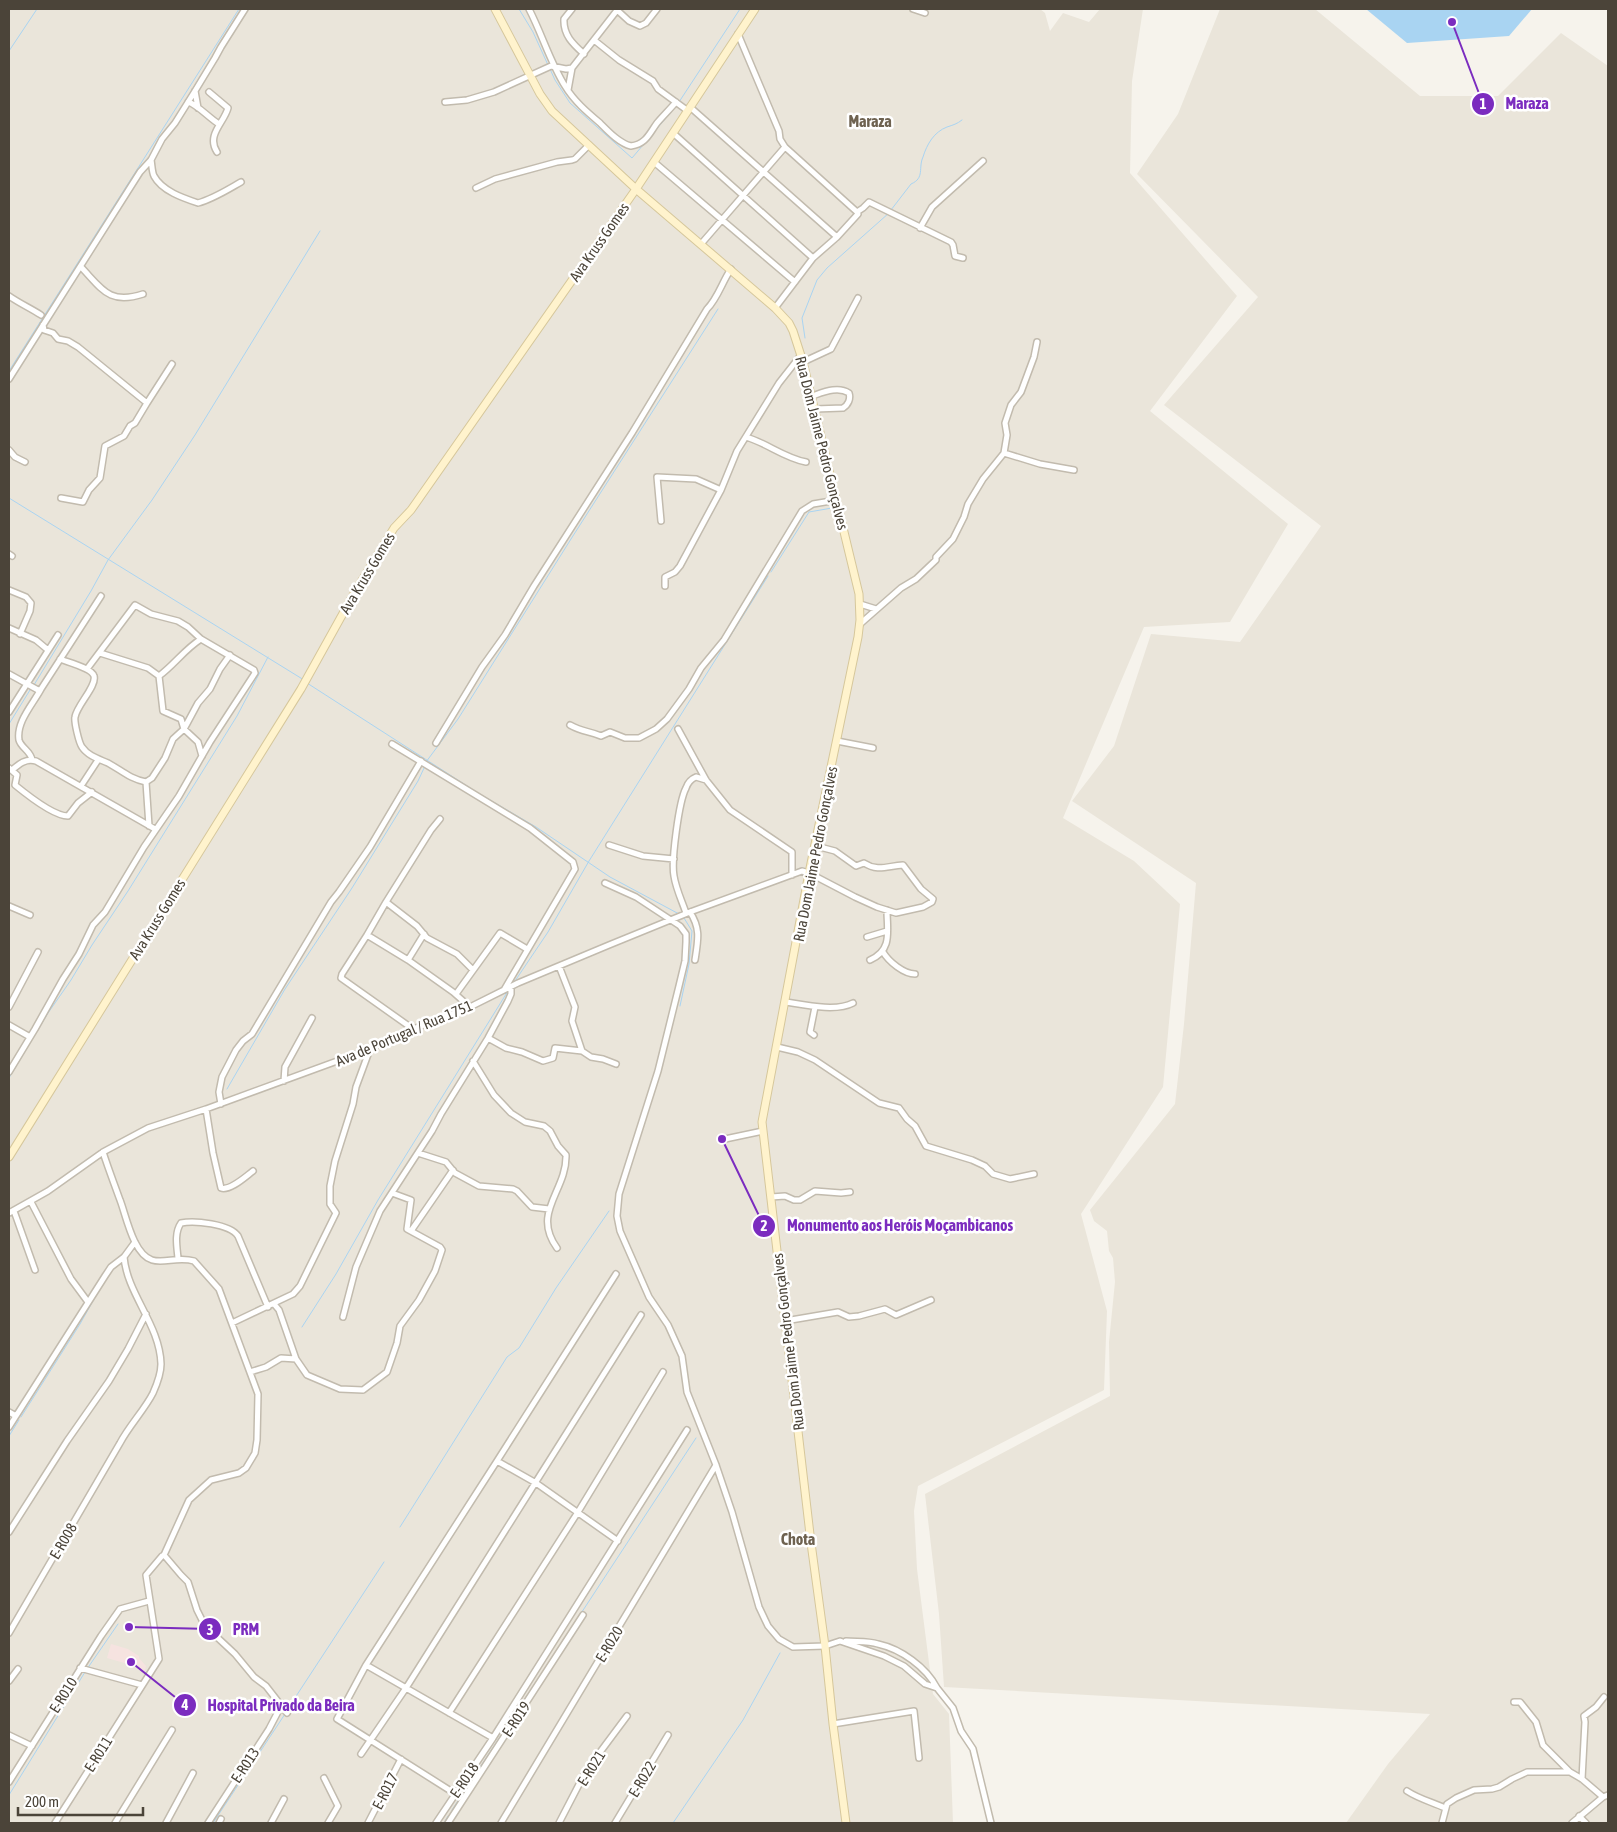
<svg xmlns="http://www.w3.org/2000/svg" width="1617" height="1832" font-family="'Asap Condensed',sans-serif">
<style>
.residential{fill:#eae5da}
.medical{fill:#f6e3e0}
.water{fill:#a9d4f2}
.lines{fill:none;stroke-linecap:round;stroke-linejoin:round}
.stream{stroke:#a9d4f2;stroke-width:1}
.street-casing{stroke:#c2bbae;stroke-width:8}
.secondary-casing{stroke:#d6c79b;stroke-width:9}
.street{stroke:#fff;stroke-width:5}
.secondary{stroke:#fff3cd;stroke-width:7}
.labels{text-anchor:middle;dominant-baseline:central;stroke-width:5;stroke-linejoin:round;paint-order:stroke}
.street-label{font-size:15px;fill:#4b4439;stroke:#fff}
.neighbourhood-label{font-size:16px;font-weight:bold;fill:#6e6250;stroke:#fff}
.leader{fill:none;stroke:#7b2cbf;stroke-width:2}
.callout-dot{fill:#7b2cbf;stroke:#fff;stroke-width:2}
.mark-label{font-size:15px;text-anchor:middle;font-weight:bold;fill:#fff}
.callout-label{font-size:16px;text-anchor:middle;font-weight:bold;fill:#7b2cbf;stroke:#fff;stroke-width:5;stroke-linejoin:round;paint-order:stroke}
</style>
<rect width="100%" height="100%" fill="#f6f3ec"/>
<path class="residential" d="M9 9H1040L1045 13 1050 31 1063 13 1089 22 1100 9H1143L1132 81 1130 173 1237 296 1150 411 1288 524 1230 622 1144 627 1063 818 1134 861 1180 904 1163 1087 1081 1214 1107 1311 1104 1390 918 1486 914 1511 917 1569 933 1694 949 1714 953 1823H9Z
M1220 9H1315L1420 96H1498L1561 33 1608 66V1823H1346L1388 1764 1430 1714 944 1687 939 1614 925 1494 1110 1396 1109 1342 1115 1282 1113 1258 1109 1251 1107 1231 1094 1221 1090 1210 1175 1104 1184 1024 1196 883 1072 801 1114 746 1151 634 1240 642 1321 526 1164 405 1258 297 1137 174 1178 114Z"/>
<path class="medical" d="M111 1644 128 1649 139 1656V1658L146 1666 144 1674 135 1666 107 1658Z"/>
<path class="water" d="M1366 9H1532L1509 36 1407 43Z"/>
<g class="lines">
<path class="stream" d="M519 9 533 32 548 65
M9 51 37 9
M550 69 555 80 570 103 632 158 677 105
M679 102 740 9
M891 210 911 184C925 178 918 168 923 157 927 144 934 132 947 127 953 125 957 124 962 120
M805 338 802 318 817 280 827 268 889 213
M9 371 239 9
M9 498 304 680
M771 572 809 512 832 508
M307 683 478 793 536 827 610 877 679 914
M34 685 91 591 108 560 152 500 195 435 320 231
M9 724 30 690
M426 762 458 719 571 539 718 309
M515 981 548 932 589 861 768 576
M680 1006 689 964 692 931 684 918
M9 1078 48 1013 71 980 92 945 128 891 237 716 268 657
M227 1089 285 989 352 888 418 781 425 766
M302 1327 336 1274 378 1200 508 991
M21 1417 80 1324 98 1292
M9 1436 19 1420
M400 1527 507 1357 519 1348 556 1288 609 1211
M87 1669 118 1624
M287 1710 384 1562
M9 1795 85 1672
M452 1810 696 1438
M213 1823 285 1714
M444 1823 448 1816
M673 1823 743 1720 780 1653"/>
<defs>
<path id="street" d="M529 9C542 34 550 62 565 86 574 101 587 112 600 123 608 131 619 143 631 146 646 144 649 134 657 123 663 116 670 109 676 102
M572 9 564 19C563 35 573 44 584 54
M913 9 925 13
M617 10 629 21 640 26 646 23 657 9
M738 34 779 131 780 139 785 147 857 212
M594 40 619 60 653 81 658 89 688 111
M568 90 572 68
M195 91 198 108
M209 92 228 108C224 123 206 135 217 152
M188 102C198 105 209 118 219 124
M445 102 467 100 494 92 551 66 566 69 572 68 618 9
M690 107 837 237
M673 133 813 258
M151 160C152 165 152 172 154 176 162 191 183 198 198 203 213 199 227 190 241 182
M654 162 795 282
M476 188 495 179 557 162 572 160 575 159 589 145
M920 228 932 207 983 161
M701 244 785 147
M81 267C102 289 109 305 143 294
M9 296C19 303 30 308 41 315
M775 308 813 258 837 237 858 214 857 212 863 208 869 202 951 242 953 245 955 256 963 258
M43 325 44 330 53 333 58 339 68 341 78 347 147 403 172 364
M803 362 831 349 858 298
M9 379 140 172 151 160 162 139 175 123 195 91 215 58 221 47 245 9
M812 396C824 392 838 386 849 393 851 399 848 405 843 408L815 409
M746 437C767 443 784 458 806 462
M9 450 15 457 25 462
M1004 453 1040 464 1074 470
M61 498 83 502 89 490 100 478 105 446 124 436 130 426 135 423 147 403
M661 521 657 477 696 479 721 490
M9 554 12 556
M665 586V577L675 572 680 566 721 490 737 451 779 383 801 355
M9 590 26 597 31 603 30 611 20 634
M860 604 876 609
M860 624 901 588 916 579 936 560V557L953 539 964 517 968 504 983 479 1004 453 1007 435 1005 423 1011 405 1021 392 1034 357 1037 342
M9 628 36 640 48 650
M60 659C67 662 92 668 94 676 97 686 77 705 75 717 74 722 79 743 82 747 88 756 99 759 108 763 121 770 130 779 146 782L152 778 165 758 173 739 184 729 198 703 210 689 220 669 230 655
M87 669 135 605 151 614 178 621 188 627 201 639
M9 674 38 690 41 689 101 596
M159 676 163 711 181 719 184 729 198 742 202 756
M9 712 58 635
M570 725C582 732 590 731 601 736L610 732 625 738H639L656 729 667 719 689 689 701 668 724 640 802 511 813 504 837 500
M678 729 706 780 730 810 792 852V875
M837 741 873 748
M436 743 482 667 505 635 534 586 632 433 707 309C718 298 722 282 731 269
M392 744 530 828 573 862 575 869 504 990
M32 760C31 751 21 748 19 740 16 722 33 704 41 689
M9 768 17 775 15 785C26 794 54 816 68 816L78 803 92 792
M12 770C19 764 26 758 36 761L155 829
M146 782 149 826
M81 786 98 760
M440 819 431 830 386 902 417 926 427 938 457 954 473 970
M609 845 643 856 674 859
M605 883 636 897 680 926 686 934V942L685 961 679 986 658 1071 619 1194 617 1216 620 1231 649 1297 668 1325 682 1356 687 1392 716 1465 732 1512 759 1607 768 1626 779 1639 793 1647 825 1646 840 1641 884 1656 904 1666 925 1684 937 1688 953 1708 961 1731 973 1749 991 1823
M9 906 30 915
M690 912C701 929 698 940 695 960
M686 913C682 901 676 889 674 876 671 861 679 801 686 788 688 782 691 779 696 777L706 780
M424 934 408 960 453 992 470 1007
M367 935 386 902
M867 937 887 931
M883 952C889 962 904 974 915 974
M408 960 367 935 342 974 341 978 413 1029
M870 960C893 950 887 931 887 910
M559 966 575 1007 572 1021 582 1051
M456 994 500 933 527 949
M786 1002C805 1005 836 1012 853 1003
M9 1007 38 952
M9 1025 30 1037
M814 1035 810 1032 815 1007
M488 1038 506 1048 522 1052 543 1061 553 1058 555 1048 582 1051 591 1057 603 1059 616 1064
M777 1047 798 1052 815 1060 879 1103 899 1108 907 1119 915 1126 926 1146 972 1160 985 1166 993 1174 1010 1179 1034 1174
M473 1061 494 1095 511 1113 525 1122 544 1126 550 1131 558 1146 566 1155C567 1191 531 1212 557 1248
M9 1072 35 1029 63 979 79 954 93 925 105 912 144 847 179 796 210 742 255 673 254 670 201 639C185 649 174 665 159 676L148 668 100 653
M284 1081 285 1067 312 1018
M221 1104 219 1092 222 1077 236 1050 243 1041 252 1034 331 902 339 892 370 847 421 761
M206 1109 213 1153 221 1188C230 1191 245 1177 253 1171
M725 1139 763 1131
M418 1153 446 1162 455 1173 479 1186 513 1189 517 1191 532 1207 549 1209
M771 1197 785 1196 794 1200H800L815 1191 841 1193 850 1192
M31 1202 71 1279 88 1302
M14 1211 35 1270
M9 1213 48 1191 103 1152 148 1128 206 1109 370 1049 408 1031 470 1007 518 983 609 945 690 912 802 871 809 873 855 897 877 907 896 913 923 907 932 902 933 899 921 889 903 865C887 866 878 872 864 863L856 866 835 851 816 846
M411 1231 453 1170
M178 1258C177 1247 174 1233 181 1223 194 1220 230 1224 238 1236L268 1307
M616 1274 497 1461 536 1483 618 1541
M274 1304 279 1310 296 1359 307 1375 340 1389 363 1390 387 1372 397 1343 400 1326 419 1300 435 1271 442 1250 440 1247 407 1229 411 1200 392 1193
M343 1317 356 1267 380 1211 432 1131 441 1114 488 1038 508 1001 511 994V987
M785 1321 838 1312 849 1317 859 1316 885 1309 896 1315 931 1300
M232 1323 293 1294 300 1286 336 1213 330 1204V1186L335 1161 353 1104 356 1087 370 1049
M250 1372 266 1367 281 1358 296 1359
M9 1412 16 1416
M9 1427 105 1276 111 1267 124 1257 135 1242
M9 1532 67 1441 109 1381 128 1349 146 1314
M164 1555 181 1575 188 1582 197 1610 205 1626 235 1654 254 1677 266 1686 287 1713
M9 1633C46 1570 83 1507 120 1443 129 1426 145 1409 153 1393 157 1384 161 1373 161 1364 160 1325 127 1294 124 1257
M846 1641C857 1642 868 1641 878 1644 901 1649 926 1667 937 1688
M80 1668 142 1685
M9 1681 18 1669
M1514 1702H1520L1536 1722 1543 1745 1570 1772
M449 1713 578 1512 663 1372
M833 1724 914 1711 919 1758
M9 1735 32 1746
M493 1738 406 1688 641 1315
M361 1754 406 1688 366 1665
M324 1778 338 1806 328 1823
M1582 1779 1585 1722 1584 1716 1596 1707 1604 1697
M9 1782 101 1636 120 1609 149 1601
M1407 1791C1419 1799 1432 1802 1445 1808
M454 1793 337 1719 366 1665 497 1461
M1579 1816 1586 1823
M55 1823 159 1659 146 1575 162 1556 164 1555 189 1500 211 1480 239 1473 246 1468 255 1453 257 1440 258 1394 219 1289 194 1261C178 1256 164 1264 152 1260 133 1254 126 1215 120 1200 114 1183 108 1168 103 1152
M115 1823 172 1730
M166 1823 193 1773
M208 1823 269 1729 281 1706
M219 1823 221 1819
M271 1823 284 1799
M368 1823 401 1759
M436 1823 493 1738 687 1430
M448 1823 583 1615
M501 1823 716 1465
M559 1823 586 1771 627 1716
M615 1823 668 1735
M1442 1823 1447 1804 1456 1798 1474 1790 1492 1789 1499 1787 1512 1779 1527 1772H1570L1582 1779 1603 1797
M1572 1823 1603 1797 1608 1795"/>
<path id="secondary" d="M495 9 540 94 552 111 636 189 775 308 789 323 793 331 803 362 859 594 860 620 858 637 809 873 762 1122 811 1543 825 1646 833 1724 846 1823
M9 1157 301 689 356 590 394 528 411 510 636 189 755 9"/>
</defs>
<use href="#street" class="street-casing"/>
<use href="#secondary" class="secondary-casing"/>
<use href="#street" class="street"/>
<use href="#secondary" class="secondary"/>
</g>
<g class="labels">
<g class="street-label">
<text transform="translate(599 242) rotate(-55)">Ava Kruss Gomes</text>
<text transform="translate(822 443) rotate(76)">Rua Dom Jaime Pedro Gonçalves</text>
<text transform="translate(367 573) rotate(-59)">Ava Kruss Gomes</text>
<text transform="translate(815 854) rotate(-79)">Rua Dom Jaime Pedro Gonçalves</text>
<text transform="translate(157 919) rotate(-58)">Ava Kruss Gomes</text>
<text transform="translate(404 1033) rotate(-23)">Ava de Portugal / Rua 1751</text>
<text transform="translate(788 1342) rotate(-97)">Rua Dom Jaime Pedro Gonçalves</text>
<text transform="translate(63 1541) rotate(-60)">E-R008</text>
<text transform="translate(609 1644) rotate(-59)">E-R020</text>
<text transform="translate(63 1695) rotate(-58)">E-R010</text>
<text transform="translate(516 1719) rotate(-57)">E-R019</text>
<text transform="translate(98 1754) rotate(-58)">E-R011</text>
<text transform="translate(245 1765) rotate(-57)">E-R013</text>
<text transform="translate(591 1768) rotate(-58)">E-R021</text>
<text transform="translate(642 1779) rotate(-59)">E-R022</text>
<text transform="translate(464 1780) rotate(-56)">E-R018</text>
<text transform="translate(385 1791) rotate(-63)">E-R017</text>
</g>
<g class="neighbourhood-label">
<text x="870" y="121">Maraza</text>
<text x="798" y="1539">Chota</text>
</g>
</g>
<path class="leader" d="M1452 22L1483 104M722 1139L764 1226M129 1627L210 1629M131 1662L185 1705"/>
<g class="callout-dot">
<circle cx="1452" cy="22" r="5"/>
<circle cx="722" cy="1139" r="5"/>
<circle cx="129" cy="1627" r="5"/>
<circle cx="131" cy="1662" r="5"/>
<circle cx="1483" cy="104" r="12"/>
<circle cx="764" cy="1226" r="12"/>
<circle cx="210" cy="1629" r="12"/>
<circle cx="185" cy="1705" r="12"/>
</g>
<g class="mark-label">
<text x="1483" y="109">1</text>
<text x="764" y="1231">2</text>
<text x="210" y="1635">3</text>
<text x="185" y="1710">4</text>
</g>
<g class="callout-label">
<text x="1527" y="109">Maraza</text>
<text x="900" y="1231">Monumento aos Heróis Moçambicanos</text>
<text x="246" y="1635">PRM</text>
<text x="281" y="1711">Hospital Privado da Beira</text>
</g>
<rect width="1617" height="1832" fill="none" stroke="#4b4439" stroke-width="20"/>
<path d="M18 1807v8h125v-8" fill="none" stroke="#4b4439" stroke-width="2.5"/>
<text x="25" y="1807" font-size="15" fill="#4b4439" stroke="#ffffff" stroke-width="4" paint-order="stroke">200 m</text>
</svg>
